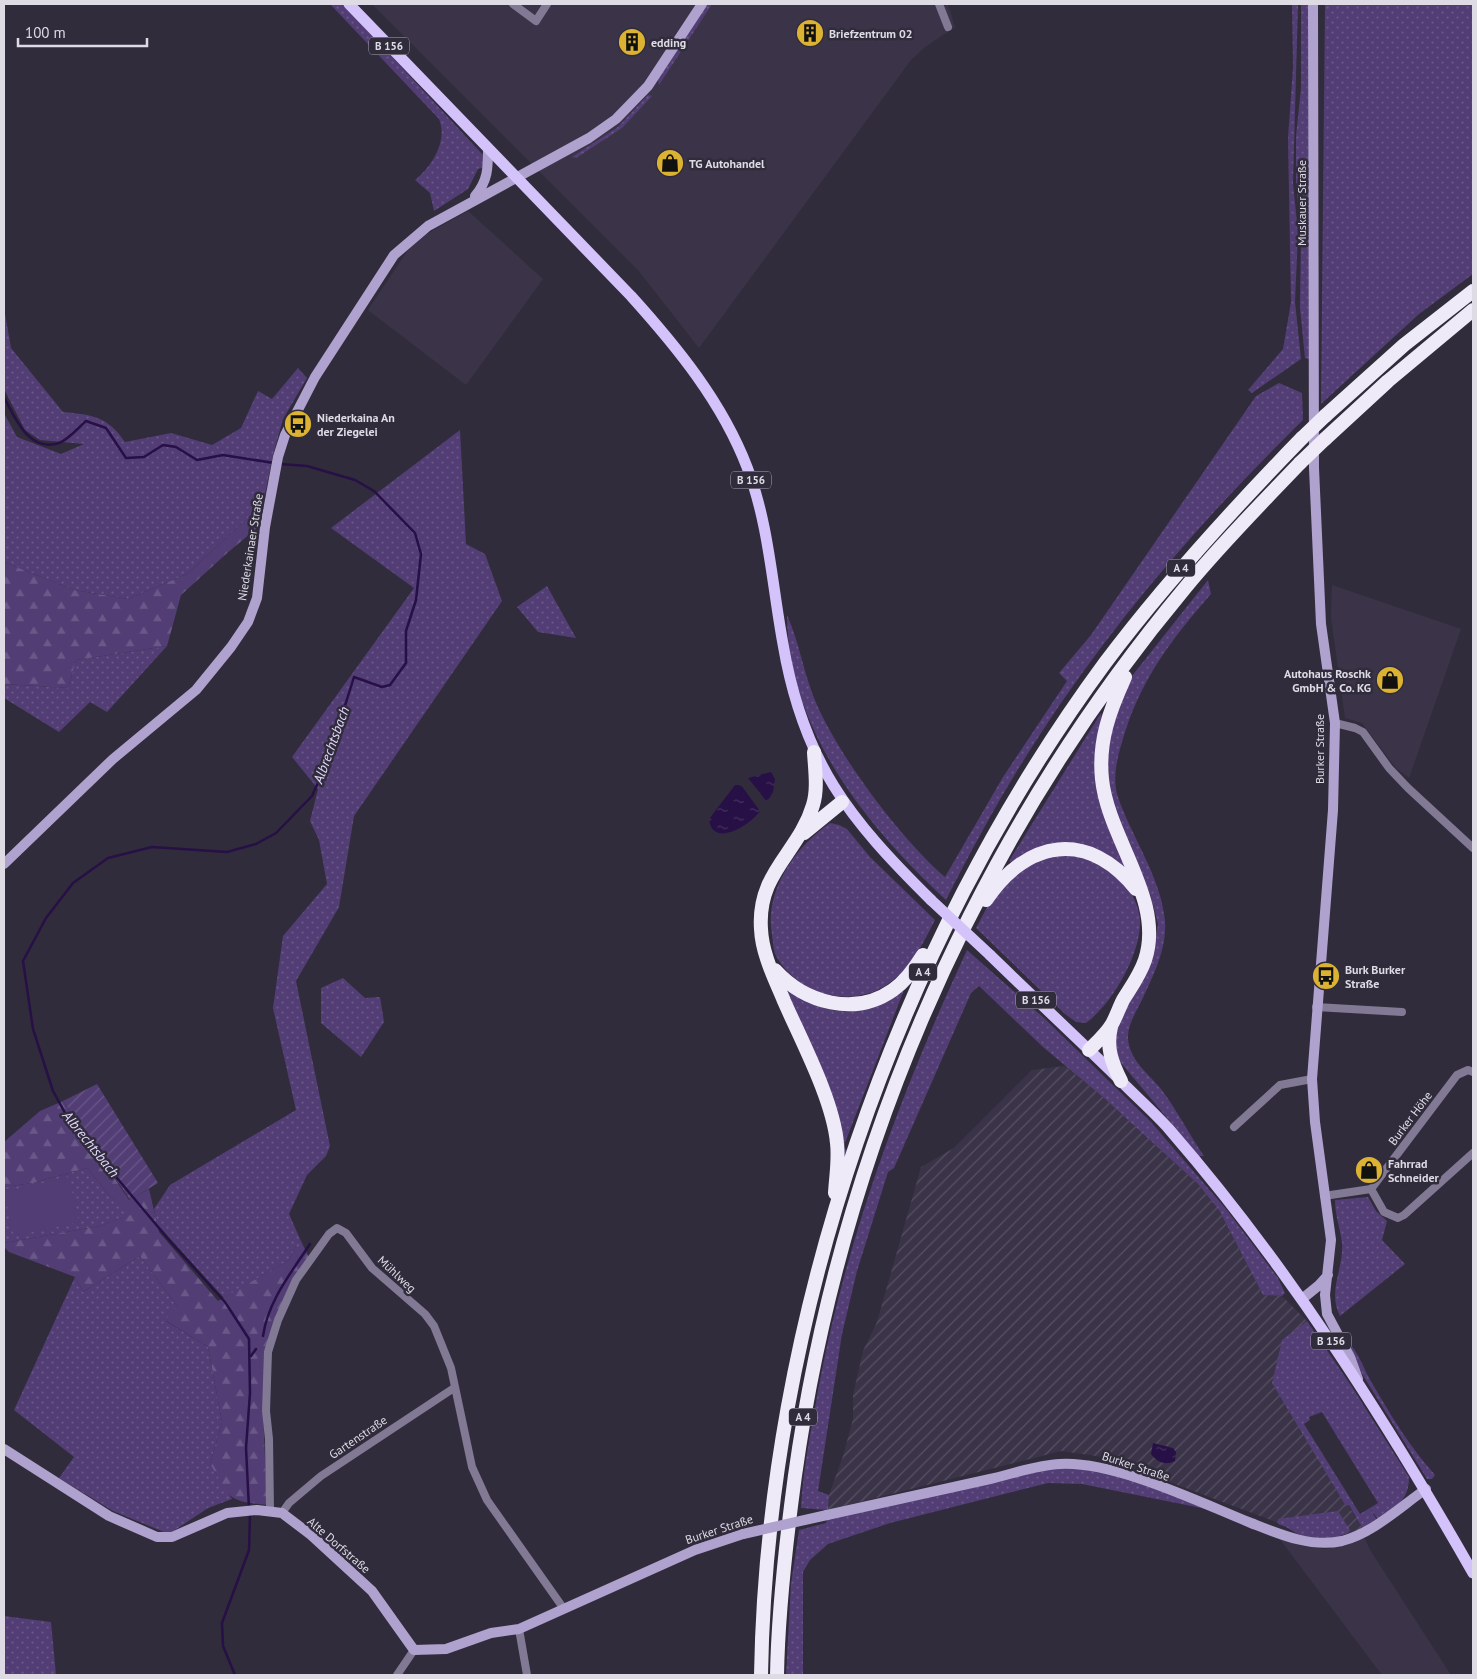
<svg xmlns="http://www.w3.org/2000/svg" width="1477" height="1679" font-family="'PT Sans',sans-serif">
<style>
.built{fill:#3b3449}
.industrial{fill:url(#industrial-furrows)}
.grass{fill:url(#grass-dots);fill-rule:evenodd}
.forest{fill:url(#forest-firs)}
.garden{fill:url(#garden-furrows)}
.pitch{fill:#523d75}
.water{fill:url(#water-ripples)}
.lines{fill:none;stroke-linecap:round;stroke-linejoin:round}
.stream{stroke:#271045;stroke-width:2.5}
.street{stroke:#827994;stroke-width:8}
.secondary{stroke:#b0a2ce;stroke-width:10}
.primary{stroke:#d4c2fb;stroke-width:11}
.highway{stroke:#eeeaf7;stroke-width:14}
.secondary-bridge{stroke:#b0a2ce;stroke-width:10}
.primary-bridge{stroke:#d4c2fb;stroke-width:11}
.highway-bridge{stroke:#eeeaf7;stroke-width:14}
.labels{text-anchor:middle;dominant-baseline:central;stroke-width:5;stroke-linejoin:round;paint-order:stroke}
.shield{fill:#312c3c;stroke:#aaa6b2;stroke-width:1}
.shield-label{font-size:11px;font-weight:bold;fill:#dedbe5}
.poi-label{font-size:12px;font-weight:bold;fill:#dedbe5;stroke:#312c3c;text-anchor:start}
.street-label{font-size:12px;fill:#dedbe5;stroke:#312c3c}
.water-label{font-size:14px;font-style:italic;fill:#e3d8fc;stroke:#312c3c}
</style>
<defs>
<pattern id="industrial-furrows" width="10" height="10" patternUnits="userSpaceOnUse" patternTransform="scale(1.25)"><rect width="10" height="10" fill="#3b3449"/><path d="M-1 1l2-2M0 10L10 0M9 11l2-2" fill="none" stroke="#575163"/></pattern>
<pattern id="grass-dots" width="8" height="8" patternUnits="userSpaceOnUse" patternTransform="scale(1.25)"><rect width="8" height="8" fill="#523d75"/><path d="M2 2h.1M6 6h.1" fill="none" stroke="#6a5888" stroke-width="1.8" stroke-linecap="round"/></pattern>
<pattern id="forest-firs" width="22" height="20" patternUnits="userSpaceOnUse" patternTransform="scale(1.25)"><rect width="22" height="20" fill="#523d75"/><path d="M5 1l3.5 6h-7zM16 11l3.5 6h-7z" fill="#6a5888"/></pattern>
<pattern id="garden-furrows" width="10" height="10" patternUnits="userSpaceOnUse" patternTransform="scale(1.25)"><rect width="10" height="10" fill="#523d75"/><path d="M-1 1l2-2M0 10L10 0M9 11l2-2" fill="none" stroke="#6a5888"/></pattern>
<pattern id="water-ripples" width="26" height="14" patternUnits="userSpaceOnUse" patternTransform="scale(1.25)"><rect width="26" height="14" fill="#271045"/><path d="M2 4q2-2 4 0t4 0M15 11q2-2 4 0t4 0" fill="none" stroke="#463260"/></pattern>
</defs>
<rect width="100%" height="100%" fill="#312c3c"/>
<path class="built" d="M372 4H948L955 27 925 47 911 60 699 348 638 270Z
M468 211 543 279 466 385 368 310 408 250 425 235Z
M1332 585 1461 629 1409 778 1396 768 1362 723 1345 718 1331 617Z
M1364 1537 1370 1550 1451 1675H1382L1279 1538 1303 1546 1324 1549 1343 1546Z"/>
<path class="industrial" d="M1065 1066 1104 1098 1198 1184 1219 1210 1263 1295 1282 1296 1307 1321 1282 1341 1272 1383 1363 1529 1337 1537 1299 1535 1289 1527 1103 1457 1061 1451 828 1510 829 1495 843 1456 853 1419V1395L863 1351 877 1322 921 1167 954 1148 1032 1070Z"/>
<path class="grass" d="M330 4H343L483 155 485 167 478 169 468 189 434 211 430 193 415 180C432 166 448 141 439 119Z
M708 4H712L659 85 658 80Z
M1292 4H1298L1293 183 1298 233 1295 302 1301 359 1252 393 1248 390 1283 349 1291 302 1288 138 1293 67Z
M1301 4H1308L1309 359 1305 358 1300 308 1301 235 1296 183V136L1301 88Z
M1325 4H1473V274L1419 314 1321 404Z
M648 95 652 96 622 128 576 158 572 157 618 127Z
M4 308 11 348 63 412C93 415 107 416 125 442L171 433 212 445 241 428 258 391 272 399 298 368 307 378 283 419 273 455 263 504 187 574 128 599 74 590 4 562V413L17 437 61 454 84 444 40 440 25 430 4 389Z
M1279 383 1302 393 1303 420C1206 515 1116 618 1041 733 1006 786 975 843 946 900 866 826 788 729 787 615 800 644 804 676 817 705 841 759 901 839 945 877L1003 777 1067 681 1059 673 1091 635 1256 396Z
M460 430 466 544 485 554 502 601 354 816 339 907 296 981 330 1146 326 1156 307 1175 289 1214 300 1239 289 1260 224 1298 157 1224 154 1209 170 1185 296 1110 273 1008 283 936 327 884 319 840 310 821 318 789 292 757 414 588 331 528Z
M1208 580 1211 594C1170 641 1140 680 1122 742 1117 759 1112 779 1118 797 1132 838 1161 877 1165 921 1167 949 1153 976 1142 1000 1136 1012 1127 1026 1128 1039 1130 1061 1148 1073 1161 1089 1177 1110 1189 1134 1204 1156H1199L1116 1057 1113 1035 1116 1023 1148 969 1153 956 1158 924 1151 897 1111 801 1106 748 1128 681Z
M547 586 576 638 538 632 517 607Z
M167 646 107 712 90 702 59 732 4 698V684L68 688 76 660Z
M1101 713 1102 717 1097 742 1131 874 1119 865 1037 848 1012 863 1009 861Z
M830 823 839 825 847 829 870 857 935 920C924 942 912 966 892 981 854 1011 797 996 775 954 773 948 773 941 772 935 764 891 795 847 830 823Z
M1062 852C1073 855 1093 855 1102 862 1120 873 1140 900 1140 921 1141 954 1112 1004 1086 1023L1076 1022 1065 1014 976 928 992 898 1018 869Z
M967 950 1044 1018 1151 1122 1226 1209 1278 1278 1285 1293 1282 1296 1263 1295 1219 1210 1198 1184 1104 1098 1043 1047 979 986 971 993 894 1168 888 1172 857 1271 842 1334 818 1491 829 1495 828 1510 801 1508C803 1467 812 1426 819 1385 848 1233 902 1090 967 950Z
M343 978 365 998 380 997 384 1022 361 1057 321 1023V988Z
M785 985C831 1020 854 1018 904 990L843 1148 847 1150 837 1179 840 1161Z
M87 1168 109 1195 134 1214 100 1226 4 1243V1187L33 1183Z
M1368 1197 1376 1211 1387 1221 1382 1240 1405 1264 1340 1316C1327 1291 1344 1269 1342 1243 1340 1228 1335 1215 1335 1200Z
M140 1256 177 1306 166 1321 208 1347 222 1422 210 1464 232 1499 208 1508 169 1534 113 1511 59 1478 74 1457 14 1410 75 1277 83 1292Z
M1307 1321 1352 1387 1409 1477C1409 1501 1396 1506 1378 1519L1370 1509 1377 1520 1363 1529 1349 1505 1346 1506 1272 1383 1282 1340ZM1322 1412 1378 1503 1360 1514 1304 1424 1310 1420 1309 1417Z
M1341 1336C1358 1348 1362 1366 1372 1383 1391 1416 1410 1447 1435 1475L1432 1479H1427L1364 1377Z
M1059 1464 1106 1469 1221 1512 1082 1484 1048 1483 890 1523 828 1544 810 1560 803 1572V1675H786L791 1584 799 1530 826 1523 828 1516Z
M1338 1511 1350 1530 1348 1533C1332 1539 1315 1542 1300 1535 1292 1531 1286 1526 1278 1524V1519Z
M4 1616 51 1622 56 1675H4Z"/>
<path class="forest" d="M263 504 257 528 226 554 181 595 167 646 76 660 68 688 4 684V562L74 590 128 599 187 574Z
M63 1101 129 1200 149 1189 159 1232 218 1301 289 1260 300 1239 310 1260 272 1336 263 1411 267 1505C225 1501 231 1498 210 1464L222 1422 208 1347 165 1320 177 1306 140 1256 83 1292 75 1277 9 1252 4 1247V1243L100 1226 133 1214 109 1195 87 1168 33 1183 4 1187V1142L40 1111Z"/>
<path class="garden" d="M97 1084 158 1183 130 1200 63 1101Z"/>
<path class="pitch" d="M69 1177 79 1222 14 1236 4 1192Z"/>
<path class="water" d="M771 772 775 779 773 792 767 802 748 778Z
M735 785H741L760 811C751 825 712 849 709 819Z
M1153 1443 1173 1448 1176 1452 1175 1461C1165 1466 1157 1462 1151 1454Z"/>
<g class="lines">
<path class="stream" d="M4 397C15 418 29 453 59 443 68 440 79 427 86 421L106 428 126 458 144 457 163 445 176 447 197 460 223 455 274 463
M263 1336C268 1301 291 1273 310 1244
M251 1356 256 1349
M249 1509 246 1448 250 1393 249 1339 225 1302 169 1240 70 1122 53 1091 33 1029 23 961 46 918 73 883 108 858 152 847 227 852 256 844 276 833 312 796 327 763 354 677 382 687 390 685 406 663V631L416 600 421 554 415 533 374 491 355 480 307 466 280 464
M235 1675 223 1646 222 1623 249 1550 250 1515"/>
<path class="street" d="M513 4 536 21 547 4
M939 4 948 27
M1335 723 1355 728 1363 732 1389 768 1408 788 1473 848
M1316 1007 1402 1012
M1234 1127 1280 1085 1312 1079
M1371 1189 1384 1212 1398 1218 1404 1215 1473 1153
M1324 1196 1371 1189 1457 1075 1468 1070 1473 1072
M270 1510 269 1439 266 1411 268 1352 278 1320 296 1280 329 1234 337 1228 346 1233 372 1268 425 1314 434 1326 451 1368 472 1467 487 1500 564 1609
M282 1513 289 1503 321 1476 454 1388
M519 1629 527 1675
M397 1675 414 1650"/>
<path class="secondary" d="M1313 4 1314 468 1321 624 1335 723 1333 810 1312 1079 1315 1122 1331 1240 1325 1295 1327 1314 1350 1357 1358 1379
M475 196C488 181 488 168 488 149
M4 864 113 759 196 690 231 647 248 622 257 598 265 527 278 457 285 435 315 377 394 255 428 226 589 138 616 119 648 86 702 4
M1302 1299 1318 1286 1328 1275
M4 1449 109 1516 157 1537H172L227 1513 257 1510 282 1513 311 1535 372 1591 414 1650 446 1649 491 1633 519 1629 695 1550 743 1534
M827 1515C881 1503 936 1491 990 1479 1012 1474 1037 1465 1060 1464 1115 1461 1199 1502 1251 1523 1279 1534 1311 1548 1342 1541 1373 1533 1400 1507 1426 1489"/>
<path class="primary" d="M349 4 631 296C677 347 722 402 747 467 769 524 772 585 783 644 803 762 849 819 931 900
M990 955C1032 996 1074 1035 1116 1076 1133 1094 1153 1111 1169 1129 1287 1265 1384 1417 1473 1573"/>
<path class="highway" d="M1325 416 1404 345 1473 291
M1325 439 1388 381 1473 310
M814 752C815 770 818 789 813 805 799 853 757 872 761 929 762 954 775 979 784 1001 802 1042 833 1100 837 1143 839 1160 836 1176 835 1193
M804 833 842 802
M986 900C1027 840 1087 829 1136 889
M775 970C805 1003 855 1017 893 990 906 981 915 968 923 955
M1111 1027C1106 1048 1112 1063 1121 1081
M1089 1050C1097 1042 1106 1034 1112 1024 1116 1017 1119 1008 1123 1000 1131 987 1140 975 1145 960 1165 900 1108 839 1102 779 1098 741 1110 710 1125 677
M761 1675C767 1321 895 948 1105 663 1165 583 1232 510 1302 438
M777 1675C778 1619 784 1562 791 1506 832 1171 968 848 1185 588 1221 544 1261 504 1300 463"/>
<path class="secondary-bridge" d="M743 1534 827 1515"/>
<path class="primary-bridge" d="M931 900 990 955"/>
<path class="highway-bridge" d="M1302 438 1325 416
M1300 463 1325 439"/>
</g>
<defs>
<symbol id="building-disc" viewBox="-11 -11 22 22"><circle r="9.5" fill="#dcb233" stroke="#312c3c"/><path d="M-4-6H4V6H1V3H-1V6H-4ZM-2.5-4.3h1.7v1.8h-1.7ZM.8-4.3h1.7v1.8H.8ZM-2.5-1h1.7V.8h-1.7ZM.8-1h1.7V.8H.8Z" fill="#111"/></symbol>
<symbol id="shop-disc" viewBox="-11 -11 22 22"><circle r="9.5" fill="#dcb233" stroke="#312c3c"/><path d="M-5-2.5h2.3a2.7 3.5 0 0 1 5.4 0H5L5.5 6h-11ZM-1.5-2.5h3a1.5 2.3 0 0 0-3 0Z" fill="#111"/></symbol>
<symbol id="bus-disc" viewBox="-11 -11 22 22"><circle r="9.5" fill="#dcb233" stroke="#312c3c"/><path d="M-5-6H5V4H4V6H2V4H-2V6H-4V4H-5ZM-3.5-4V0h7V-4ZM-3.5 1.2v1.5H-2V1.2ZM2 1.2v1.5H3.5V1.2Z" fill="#111"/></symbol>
</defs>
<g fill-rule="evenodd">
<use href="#building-disc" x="794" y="17" width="32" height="32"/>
<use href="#building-disc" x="616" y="26" width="32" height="32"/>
<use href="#shop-disc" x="654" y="147" width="32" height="32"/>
<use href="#bus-disc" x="282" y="408" width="32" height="32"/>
<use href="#shop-disc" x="1374" y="664" width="32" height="32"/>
<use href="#bus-disc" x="1310" y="960" width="32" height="32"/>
<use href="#shop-disc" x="1353" y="1154" width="32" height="32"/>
</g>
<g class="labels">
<g class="shield">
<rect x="369" y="37.5" width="40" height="17" rx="4"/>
<rect x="731" y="471.5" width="40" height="17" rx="4"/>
<rect x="1167" y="559.5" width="28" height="17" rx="4"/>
<rect x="909" y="963.5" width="28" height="17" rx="4"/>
<rect x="1016" y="991.5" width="40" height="17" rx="4"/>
<rect x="1311" y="1332.5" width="40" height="17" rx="4"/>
<rect x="789" y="1408.5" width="28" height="17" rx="4"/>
</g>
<g class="shield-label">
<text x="389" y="46">B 156</text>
<text x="751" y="480">B 156</text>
<text x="1181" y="568">A 4</text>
<text x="923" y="972">A 4</text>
<text x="1036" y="1000">B 156</text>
<text x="1331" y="1341">B 156</text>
<text x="803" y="1417">A 4</text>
</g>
<g class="poi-label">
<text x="829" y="33">Briefzentrum 02</text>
<text x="651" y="42">edding</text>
<text x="689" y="163">TG Autohandel</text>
<text x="317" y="417">Niederkaina An<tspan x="317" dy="14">der Ziegelei</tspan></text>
<text x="1371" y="673" text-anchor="end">Autohaus Roschk<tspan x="1371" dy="14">GmbH &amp; Co. KG</tspan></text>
<text x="1345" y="969">Burk Burker<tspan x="1345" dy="14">Straße</tspan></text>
<text x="1388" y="1163">Fahrrad<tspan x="1388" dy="14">Schneider</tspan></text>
</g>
<g class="street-label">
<text transform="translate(1301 203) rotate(-90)">Muskauer Straße</text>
<text transform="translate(250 547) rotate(-81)">Niederkainaer Straße</text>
<text transform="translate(1319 749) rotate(-90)">Burker Straße</text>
<text transform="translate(1410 1118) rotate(-53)">Burker Höhe</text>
<text transform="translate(397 1274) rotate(43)">Mühlweg</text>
<text transform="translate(358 1437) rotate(-34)">Gartenstraße</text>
<text transform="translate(1136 1466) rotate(18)">Burker Straße</text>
<text transform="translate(719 1529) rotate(-18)">Burker Straße</text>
<text transform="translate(339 1545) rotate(41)">Alte Dorfstraße</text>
</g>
<g class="water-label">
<text transform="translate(331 745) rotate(-70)">Albrechtsbach</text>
<text transform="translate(91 1144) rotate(51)">Albrechtsbach</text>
</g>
</g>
<rect width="1477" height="1679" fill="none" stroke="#dedbe5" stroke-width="10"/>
<path d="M18 38v8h129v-8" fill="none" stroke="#dedbe5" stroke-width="2.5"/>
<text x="25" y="38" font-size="15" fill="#dedbe5" stroke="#312c3c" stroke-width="4" paint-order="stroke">100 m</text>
</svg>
